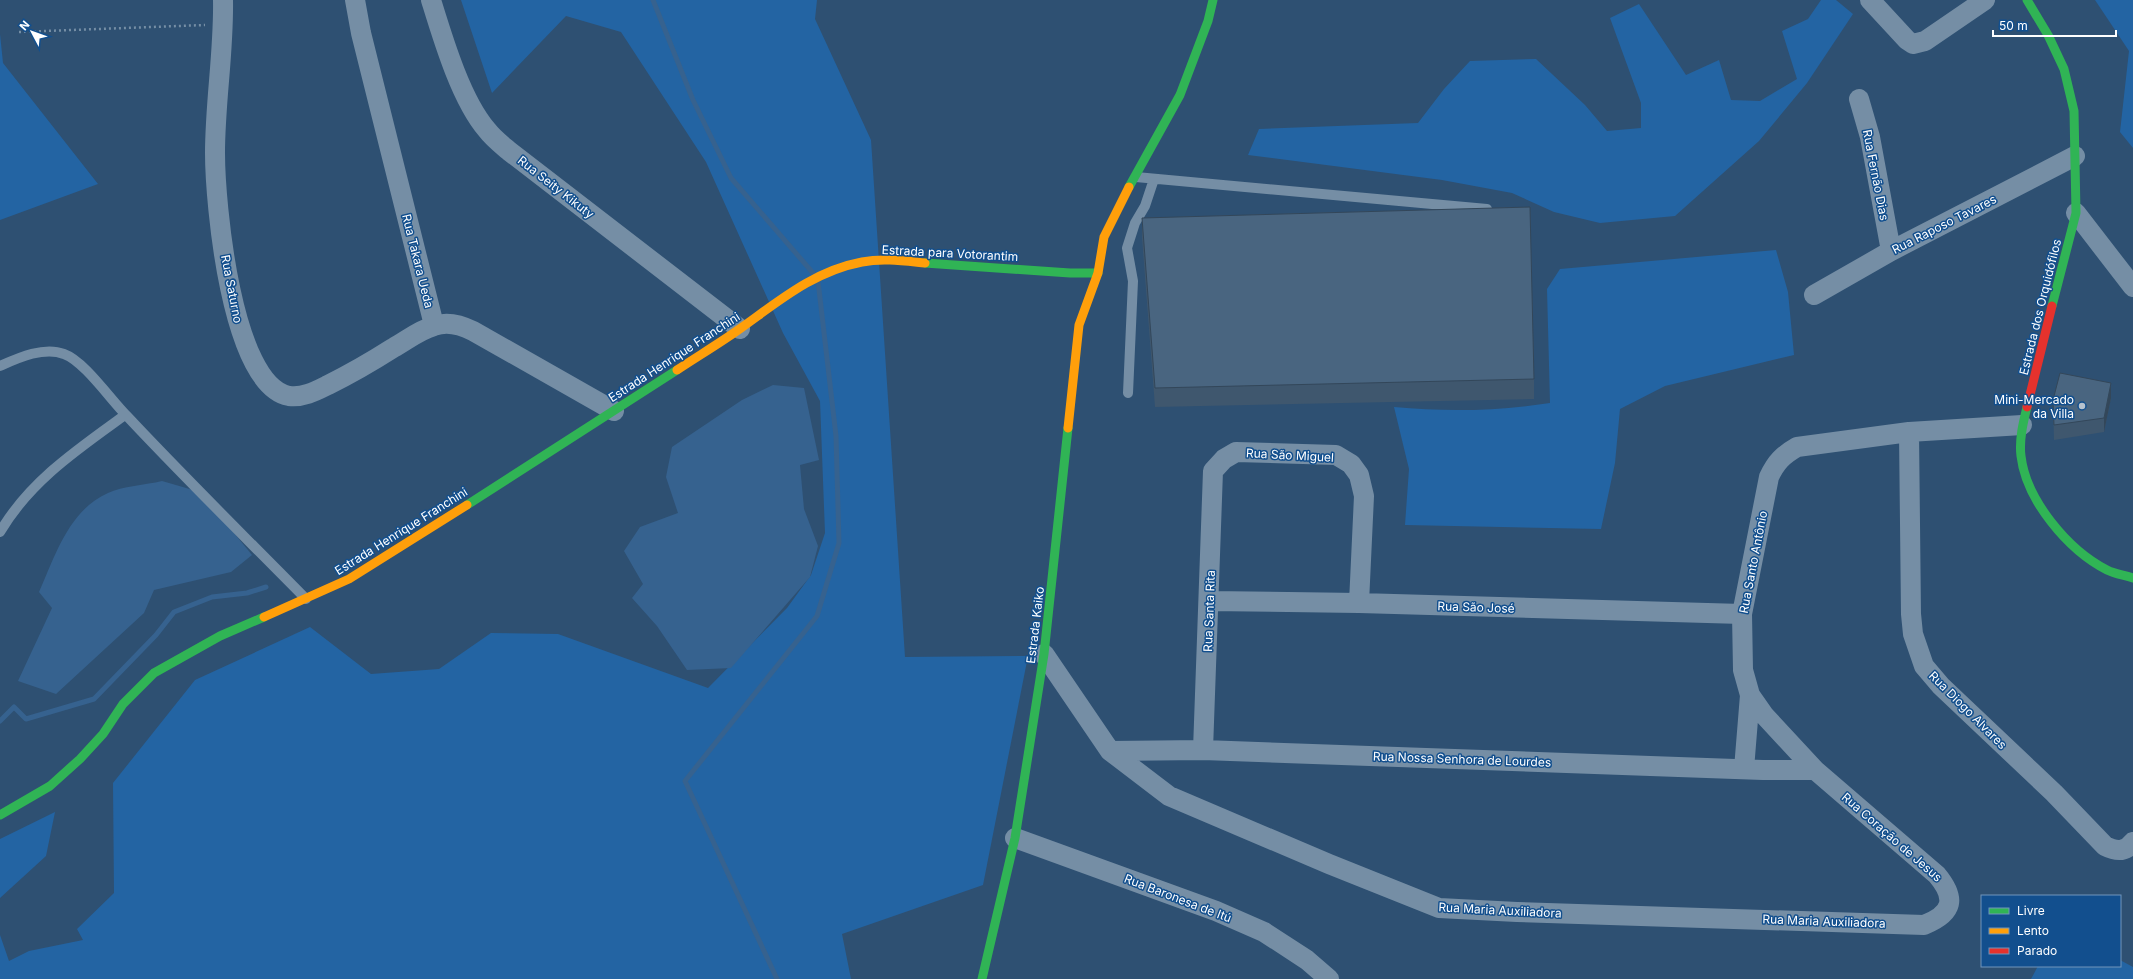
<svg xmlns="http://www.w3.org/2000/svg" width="2133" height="979" font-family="Inter,sans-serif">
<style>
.green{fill:#2364a3}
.water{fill:#36628f}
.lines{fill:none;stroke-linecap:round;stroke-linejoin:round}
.stream{stroke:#36628f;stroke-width:5}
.path{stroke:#758ea5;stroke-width:2.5;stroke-dasharray:2 3;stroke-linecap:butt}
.lane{stroke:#758ea5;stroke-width:10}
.street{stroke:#758ea5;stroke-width:20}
.fast{stroke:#30b455;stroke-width:9}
.slow{stroke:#ff9f0a;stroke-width:9}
.jam{stroke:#e5322d;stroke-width:9}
.wall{fill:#3f576e}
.shaded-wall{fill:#33475a}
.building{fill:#496580;stroke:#33475a}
.poi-dot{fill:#b6c2ce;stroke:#124f8e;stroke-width:1.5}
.labels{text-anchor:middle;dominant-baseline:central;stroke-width:3;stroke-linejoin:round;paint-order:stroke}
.street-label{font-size:12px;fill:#fff;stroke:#124f8e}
.poi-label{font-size:12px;fill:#fff;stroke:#124f8e;text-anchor:end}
</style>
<rect width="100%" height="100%" fill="#2e5072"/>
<path class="green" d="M461 0H817L815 19 871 140 905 657 1028 656 983 885 842 934 851 979H0V935L9 961 29 951 83 940 77 929 114 893 113 783 195 680 310 627 371 674 439 669 491 633 558 634 708 688 787 608 811 575 825 533 820 401 783 333 706 162 621 32 566 16 492 93Z
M1821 0H1836L1853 14 1807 83 1759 141 1675 216 1600 223 1554 212 1512 193 1442 180 1248 155 1259 129 1418 123 1444 89 1470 61 1536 59 1585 105 1607 131 1641 128V103L1610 18 1639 4 1686 75 1719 60 1731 100 1760 101 1797 79 1782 31 1808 19Z
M2095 0H2133V148L2120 132 2129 51Z
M0 34 3 63 98 184 0 220Z
M1776 250 1788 292 1794 355 1665 386 1620 409 1615 463 1601 529 1405 525 1409 469 1394 407C1447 412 1497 411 1550 403L1547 289 1560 269Z
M55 812 46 856 0 898V839Z
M2120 960 2133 967V979H2031L2038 966H2120Z"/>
<path class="water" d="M773 385 804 388 819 460 800 465 804 509 818 546 810 577 731 668 687 670 657 626 632 598 643 584 624 551 640 527 678 513 666 477 672 447 742 400Z
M162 481 193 490 225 522 252 555 231 572 154 590 144 613 56 694 18 681 52 608 39 592C55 556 69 510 108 493 122 486 146 485 162 481Z"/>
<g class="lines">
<path class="stream" d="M653 0 693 100 731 178 813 273
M0 721 14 707 26 719 94 699 156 635 174 612 212 597 247 593 266 587
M777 979 685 781 817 616 839 543 836 436 818 281"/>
<path class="path" d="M19 32 205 25"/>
<path class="lane" d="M1136 177 1487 209
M0 366C18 358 44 346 64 354 84 361 110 399 126 415 184 477 246 538 306 599
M1128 393 1133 281 1127 248 1135 223 1145 206 1154 179
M0 532C30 481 78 449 125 415"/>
<path class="street" d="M223 0C224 51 215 102 215 153 215 202 231 385 289 396 303 398 316 391 328 385 350 374 371 362 393 348 406 341 419 330 434 326 447 321 461 325 473 331L614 411
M355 0 361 33 434 325
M431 0C443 39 461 100 487 130 493 138 502 145 509 151L740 329
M1870 0 1907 40 1913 44 1925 41 1985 0
M1859 99 1870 137 1891 251
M2076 213 2133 287
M1814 295 1891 251 2075 156
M1909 432 1911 614 1913 634 1924 666 1941 686 2054 793 2105 846C2115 851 2125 853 2133 842
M1209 601 1359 603 1742 614
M1044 654 1110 751 1169 796 1329 864 1439 908 1517 912 1924 925C1954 913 1956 898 1937 875L1815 770 1764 715 1750 695 1743 670 1742 614 1769 477C1776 462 1783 455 1797 447L1909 432 2022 425
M1203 750 1213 471 1224 459 1236 452 1336 455 1351 464 1359 475 1364 496 1359 603
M1110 751 1203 750 1763 770H1815
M1744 769 1750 695
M1015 838 1216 911 1264 932 1307 960 1329 979"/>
<path class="fast" d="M2027 0 2048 35 2064 69 2074 111 2076 213 2052 306
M1129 187 1180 95 1208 21 1213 0
M925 263 1070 273H1098
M2027 407C2023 423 2019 440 2021 456 2026 500 2068 550 2107 570 2115 574 2124 575 2133 578
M467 505 677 370
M0 815 50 786 80 759 103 734 123 704 154 673 220 636 264 617
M982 979 1015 838 1044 654 1068 428"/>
<path class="slow" d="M677 370C698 356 720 343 741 328 779 301 814 271 862 262 883 258 904 261 925 263
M1068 428 1079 325 1098 273 1104 237 1129 187
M264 617 349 579 467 505"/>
<path class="jam" d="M2027 407 2052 306"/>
</g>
<path class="wall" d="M1142 218 1534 379V399L1155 407 1142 237Z
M2111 398 2104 432 2054 440 2053 400Z"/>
<path class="shaded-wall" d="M2111 383V398L2104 432V418Z"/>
<path class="building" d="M1530 207 1534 379 1155 388 1142 218Z
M2060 373 2111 383 2104 418 2054 425 2053 400Z"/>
<circle class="poi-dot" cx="2082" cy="406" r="4"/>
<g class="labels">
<g class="street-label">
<text transform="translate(1876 175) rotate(79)">Rua Fernão Dias</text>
<text transform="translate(556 187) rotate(38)">Rua Seity Kikuty</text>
<text transform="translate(1944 224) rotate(-27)">Rua Raposo Tavares</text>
<text transform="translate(950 253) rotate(3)">Estrada para Votorantim</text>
<text transform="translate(418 261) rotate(76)">Rua Takara Ueda</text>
<text transform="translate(232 289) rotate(79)">Rua Saturno</text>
<text transform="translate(2040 307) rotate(-76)">Estrada dos Orquidófilos</text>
<text transform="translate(674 357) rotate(-33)">Estrada Henrique Franchini</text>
<text transform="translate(1290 455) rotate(3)">Rua São Miguel</text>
<text transform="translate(401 531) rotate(-32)">Estrada Henrique Franchini</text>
<text transform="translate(1753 562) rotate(-79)">Rua Santo Antônio</text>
<text transform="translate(1476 607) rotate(2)">Rua São José</text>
<text transform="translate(1209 611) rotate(-88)">Rua Santa Rita</text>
<text transform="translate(1035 625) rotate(-83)">Estrada Kaiko</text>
<text transform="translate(1968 710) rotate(45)">Rua Diogo Alvares</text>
<text transform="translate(1462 759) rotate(2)">Rua Nossa Senhora de Lourdes</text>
<text transform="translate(1892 837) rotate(41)">Rua Coração de Jesus</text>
<text transform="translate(1178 898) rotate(21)">Rua Baronesa de Itú</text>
<text transform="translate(1500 910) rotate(3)">Rua Maria Auxiliadora</text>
<text transform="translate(1824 921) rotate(2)">Rua Maria Auxiliadora</text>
</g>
<g class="poi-label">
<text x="2074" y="399">Mini-Mercado<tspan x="2074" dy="14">da Villa</tspan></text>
</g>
</g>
<rect x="1981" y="895" width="140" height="72" fill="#124f8e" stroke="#7195bb"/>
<rect x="1989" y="908" width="20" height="6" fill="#30b455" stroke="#7195bb"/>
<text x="2017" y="915" font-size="12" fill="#ffffff">Livre</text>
<rect x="1989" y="928" width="20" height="6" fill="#ff9f0a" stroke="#7195bb"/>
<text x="2017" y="935" font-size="12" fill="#ffffff">Lento</text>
<rect x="1989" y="948" width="20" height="6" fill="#e5322d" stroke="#7195bb"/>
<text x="2017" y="955" font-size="12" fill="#ffffff">Parado</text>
<g transform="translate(32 32) rotate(311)" stroke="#124f8e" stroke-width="3" paint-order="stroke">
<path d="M0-3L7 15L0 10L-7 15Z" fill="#ffffff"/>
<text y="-6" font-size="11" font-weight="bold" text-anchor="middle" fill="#ffffff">N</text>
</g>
<path d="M1993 30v6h123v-6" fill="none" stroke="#ffffff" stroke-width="2"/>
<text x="1999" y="30" font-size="12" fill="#ffffff" stroke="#124f8e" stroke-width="3" paint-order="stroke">50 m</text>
</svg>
